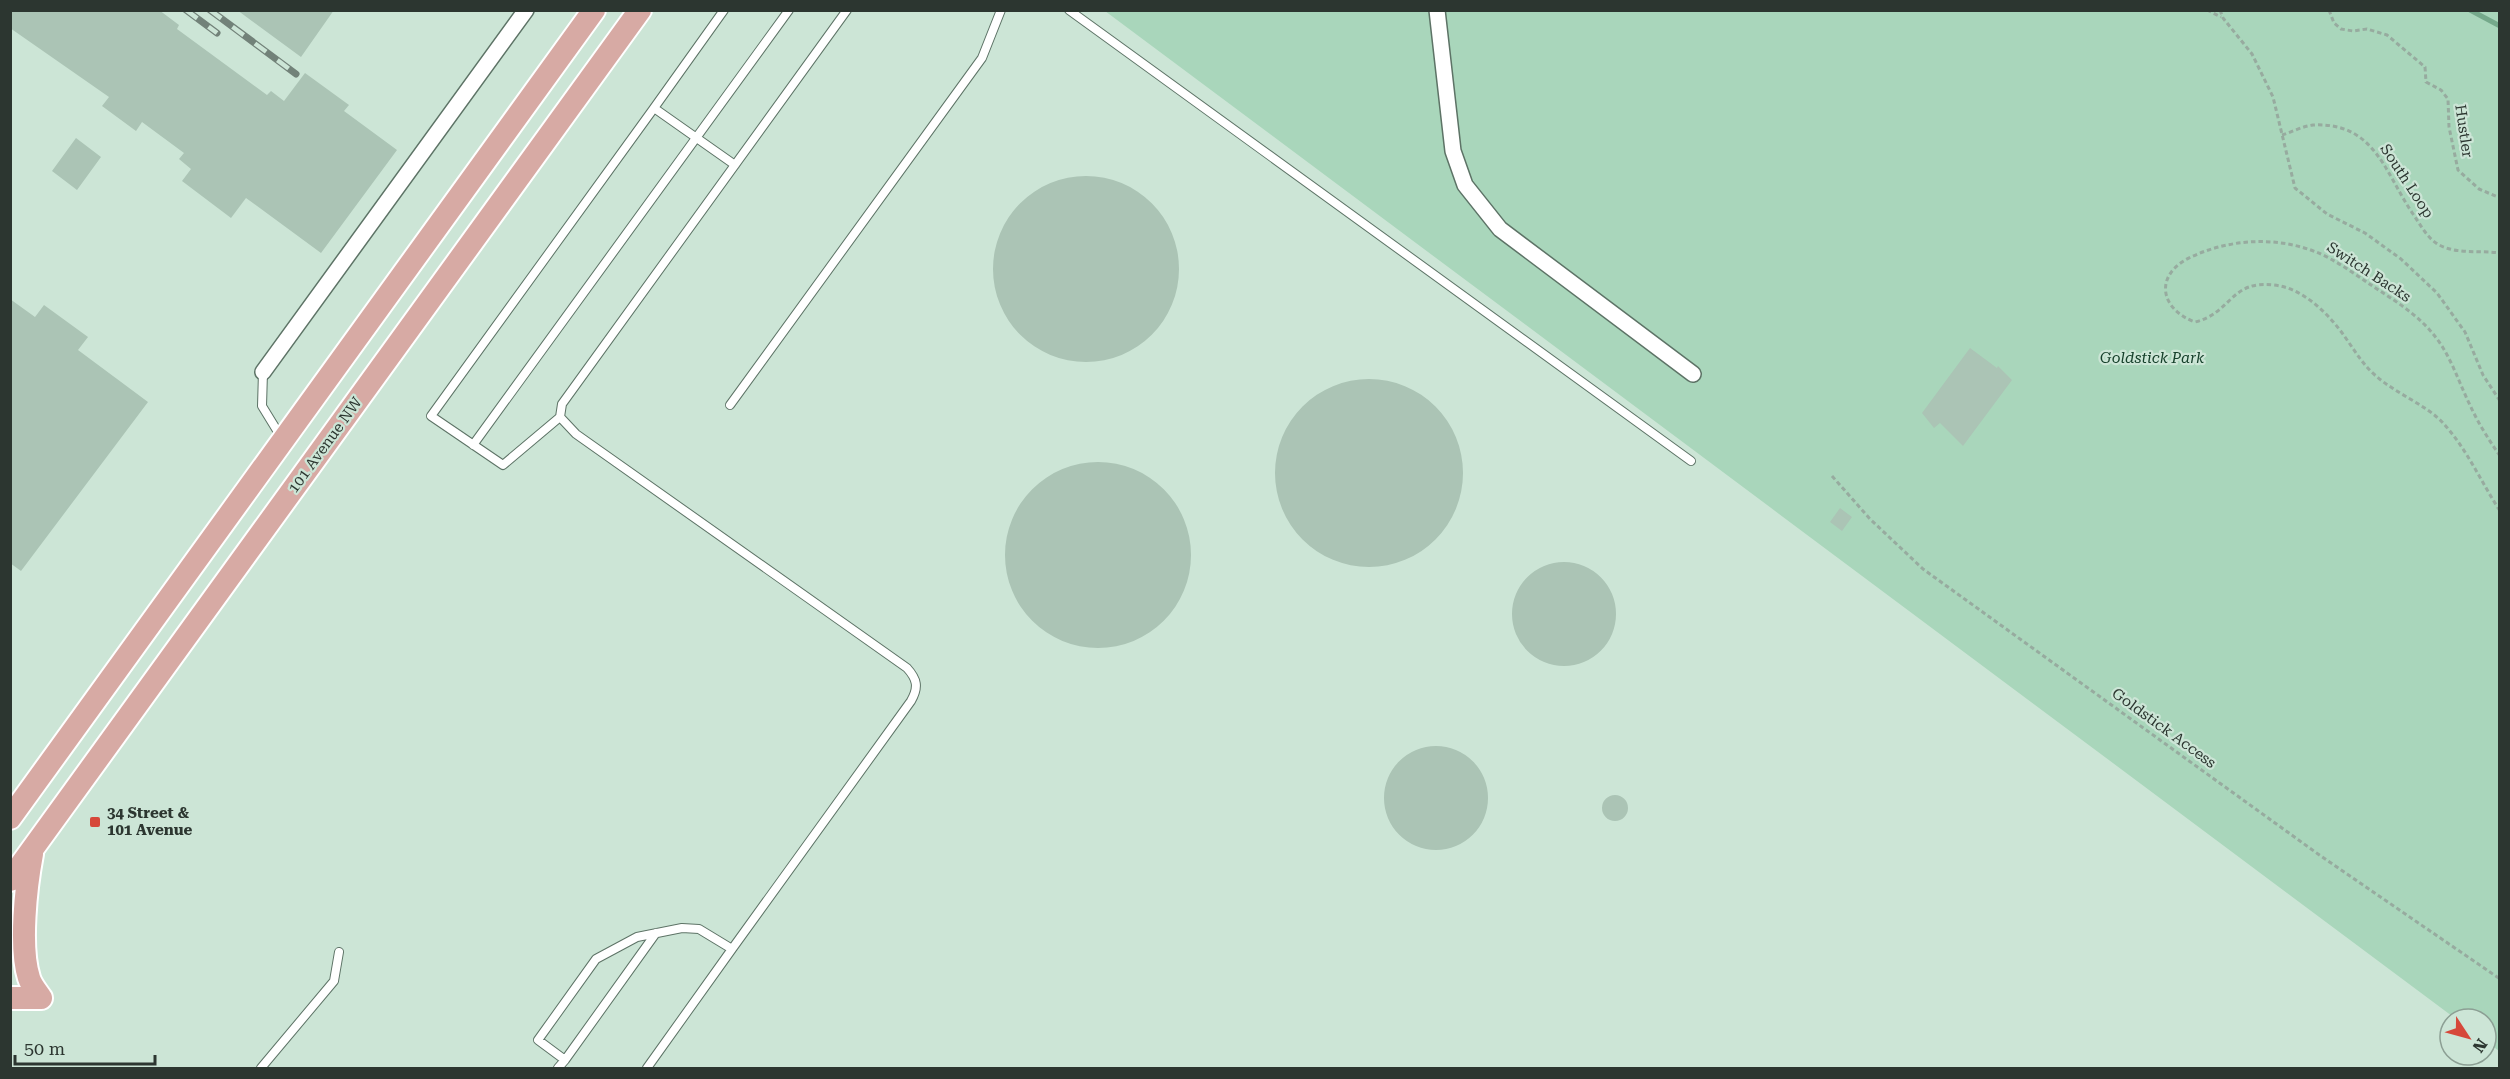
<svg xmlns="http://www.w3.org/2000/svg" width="2510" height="1079" font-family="'Roboto Serif',serif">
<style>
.green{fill:#a9d6bb}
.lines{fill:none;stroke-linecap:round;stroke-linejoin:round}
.stream{stroke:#75a98b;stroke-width:5}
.building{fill:#abc4b5}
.lane-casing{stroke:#5d7366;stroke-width:10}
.street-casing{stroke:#5d7366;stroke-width:18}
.primary-casing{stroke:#fff;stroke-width:26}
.path{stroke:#97ab9f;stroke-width:3;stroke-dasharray:4.5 3;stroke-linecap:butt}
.lane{stroke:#fff;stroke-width:8}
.street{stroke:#fff;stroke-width:15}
.primary{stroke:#d7aaa4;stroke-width:22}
.rail-casing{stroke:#728279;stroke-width:7}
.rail{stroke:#cce5d6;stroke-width:4.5;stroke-dasharray:14;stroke-linecap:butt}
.poi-dot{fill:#d6483a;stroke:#cce5d6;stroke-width:2}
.labels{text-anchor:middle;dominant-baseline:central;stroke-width:4.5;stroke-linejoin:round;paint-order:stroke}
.street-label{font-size:15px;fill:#2c3630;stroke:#cce5d6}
.park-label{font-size:15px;font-style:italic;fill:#16402b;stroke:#cce5d6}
.poi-label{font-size:15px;font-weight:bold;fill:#2c3630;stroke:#cce5d6;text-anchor:start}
</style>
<rect width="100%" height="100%" fill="#cce5d6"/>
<path class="green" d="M1105 11H2499V1051L2486 1041V1019H2456Z"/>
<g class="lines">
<path class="stream" d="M2470 10 2500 26"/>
</g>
<path class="building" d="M10 10H159L179 25 177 29 267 95 271 91 284 101 305 73 349 105 344 111 397 150 321 253 246 198 231 218 182 181 191 169 179 159 184 153 142 122 136 131 102 106 109 97 10 28Z
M237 10H334L301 57Z
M76 138 101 157 77 190 52 171Z
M993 269a93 93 0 1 1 186 0a93 93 0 1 1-186 0Z
M10 299 35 317 44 305 88 337 78 350 148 402 21 571 10 563Z
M1970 348 1997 368 1998 366 2012 380 1963 446 1940 423 1934 428 1922 413Z
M1275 473a94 94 0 1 1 188 0a94 94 0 1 1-188 0Z
M1005 555a93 93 0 1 1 186 0a93 93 0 1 1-186 0Z
M1840 508 1852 517 1842 531 1830 522Z
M1512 614a52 52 0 1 1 104 0a52 52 0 1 1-104 0Z
M1384 798a52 52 0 1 1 104 0a52 52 0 1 1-104 0Z
M1602 808a13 13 0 1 1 26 0a13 13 0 1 1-26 0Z"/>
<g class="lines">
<defs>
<path id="lane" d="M1069 10 1691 461
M654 108 724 10
M263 372 262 406 281 437
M730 405 982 58 1001 10
M560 417 503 465 431 416 654 108 735 165
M473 445 789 10
M732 949 911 701C919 687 917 679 907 668L576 434 560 417 562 404 847 10
M261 1068 334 981 339 952
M558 1068 565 1060
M647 1068 732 949 699 929 682 928 637 937 596 959 538 1040 565 1060 656 933"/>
<path id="street" d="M1437 10 1453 151 1465 185 1500 229 1693 374
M263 372 526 10"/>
<path id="primary" d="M10 818 594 10
M32 854C26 886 19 947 29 978 31 985 37 992 41 998
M10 880 640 10
M10 998H41"/>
</defs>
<use href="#lane" class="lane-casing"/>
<use href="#street" class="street-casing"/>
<use href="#primary" class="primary-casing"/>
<path class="path" d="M2207 10 2221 17
M2220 10 2223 18 2252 54 2273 97 2295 188 2327 214 2365 233 2401 259 2437 293 2465 332 2483 375 2500 401
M2329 10 2334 23 2341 29 2353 31 2367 29 2387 35 2425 67 2426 82 2441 90 2448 99 2449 127 2458 170 2479 189 2500 198
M2282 135C2292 132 2303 126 2313 125 2375 122 2385 173 2413 214 2420 224 2426 236 2436 243 2454 255 2479 250 2500 253
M2500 456C2489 440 2478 423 2470 405 2459 383 2452 359 2437 339 2421 317 2397 302 2374 287 2356 275 2336 260 2316 252 2276 236 2229 239 2191 257 2154 274 2159 309 2195 322 2232 313 2230 280 2273 285 2302 287 2329 314 2345 337 2355 351 2363 365 2376 376 2395 393 2428 406 2443 423 2467 449 2481 482 2500 511
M1832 476 1870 519 1923 569 2318 854 2500 979"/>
<use href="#lane" class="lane"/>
<use href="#street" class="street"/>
<use href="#primary" class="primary"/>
<defs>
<path id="rail" d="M186 10 217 33
M210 10 296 74"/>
</defs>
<use href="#rail" class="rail-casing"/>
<use href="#rail" class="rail"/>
</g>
<rect class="poi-dot" x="89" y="816" width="12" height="12" rx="3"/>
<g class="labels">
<g class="street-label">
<text transform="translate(2464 131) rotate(82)">Hustler</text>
<text transform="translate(2407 181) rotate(57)">South Loop</text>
<text transform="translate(2369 272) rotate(33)">Switch Backs</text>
<text transform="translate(325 445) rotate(-54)">101 Avenue NW</text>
<text transform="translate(2164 728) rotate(36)">Goldstick Access</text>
</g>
<g class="park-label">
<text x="2152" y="358">Goldstick Park</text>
</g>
<g class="poi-label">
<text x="107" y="813">34 Street &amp;<tspan x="107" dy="17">101 Avenue</tspan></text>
</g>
</g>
<rect width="2510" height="1079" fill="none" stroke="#2c3630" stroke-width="24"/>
<g transform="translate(2468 1037) rotate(126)"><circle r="28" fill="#cce5d6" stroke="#8c9f94" stroke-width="1.5"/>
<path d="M0-4.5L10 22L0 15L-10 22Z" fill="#d6483a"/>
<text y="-9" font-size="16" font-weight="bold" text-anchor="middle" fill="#2c3630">N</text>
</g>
<path d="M15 1055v9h140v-9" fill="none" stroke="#2c3630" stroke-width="3"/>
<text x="24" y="1055" font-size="18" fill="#2c3630" stroke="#cce5d6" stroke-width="4.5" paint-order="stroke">50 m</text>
</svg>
